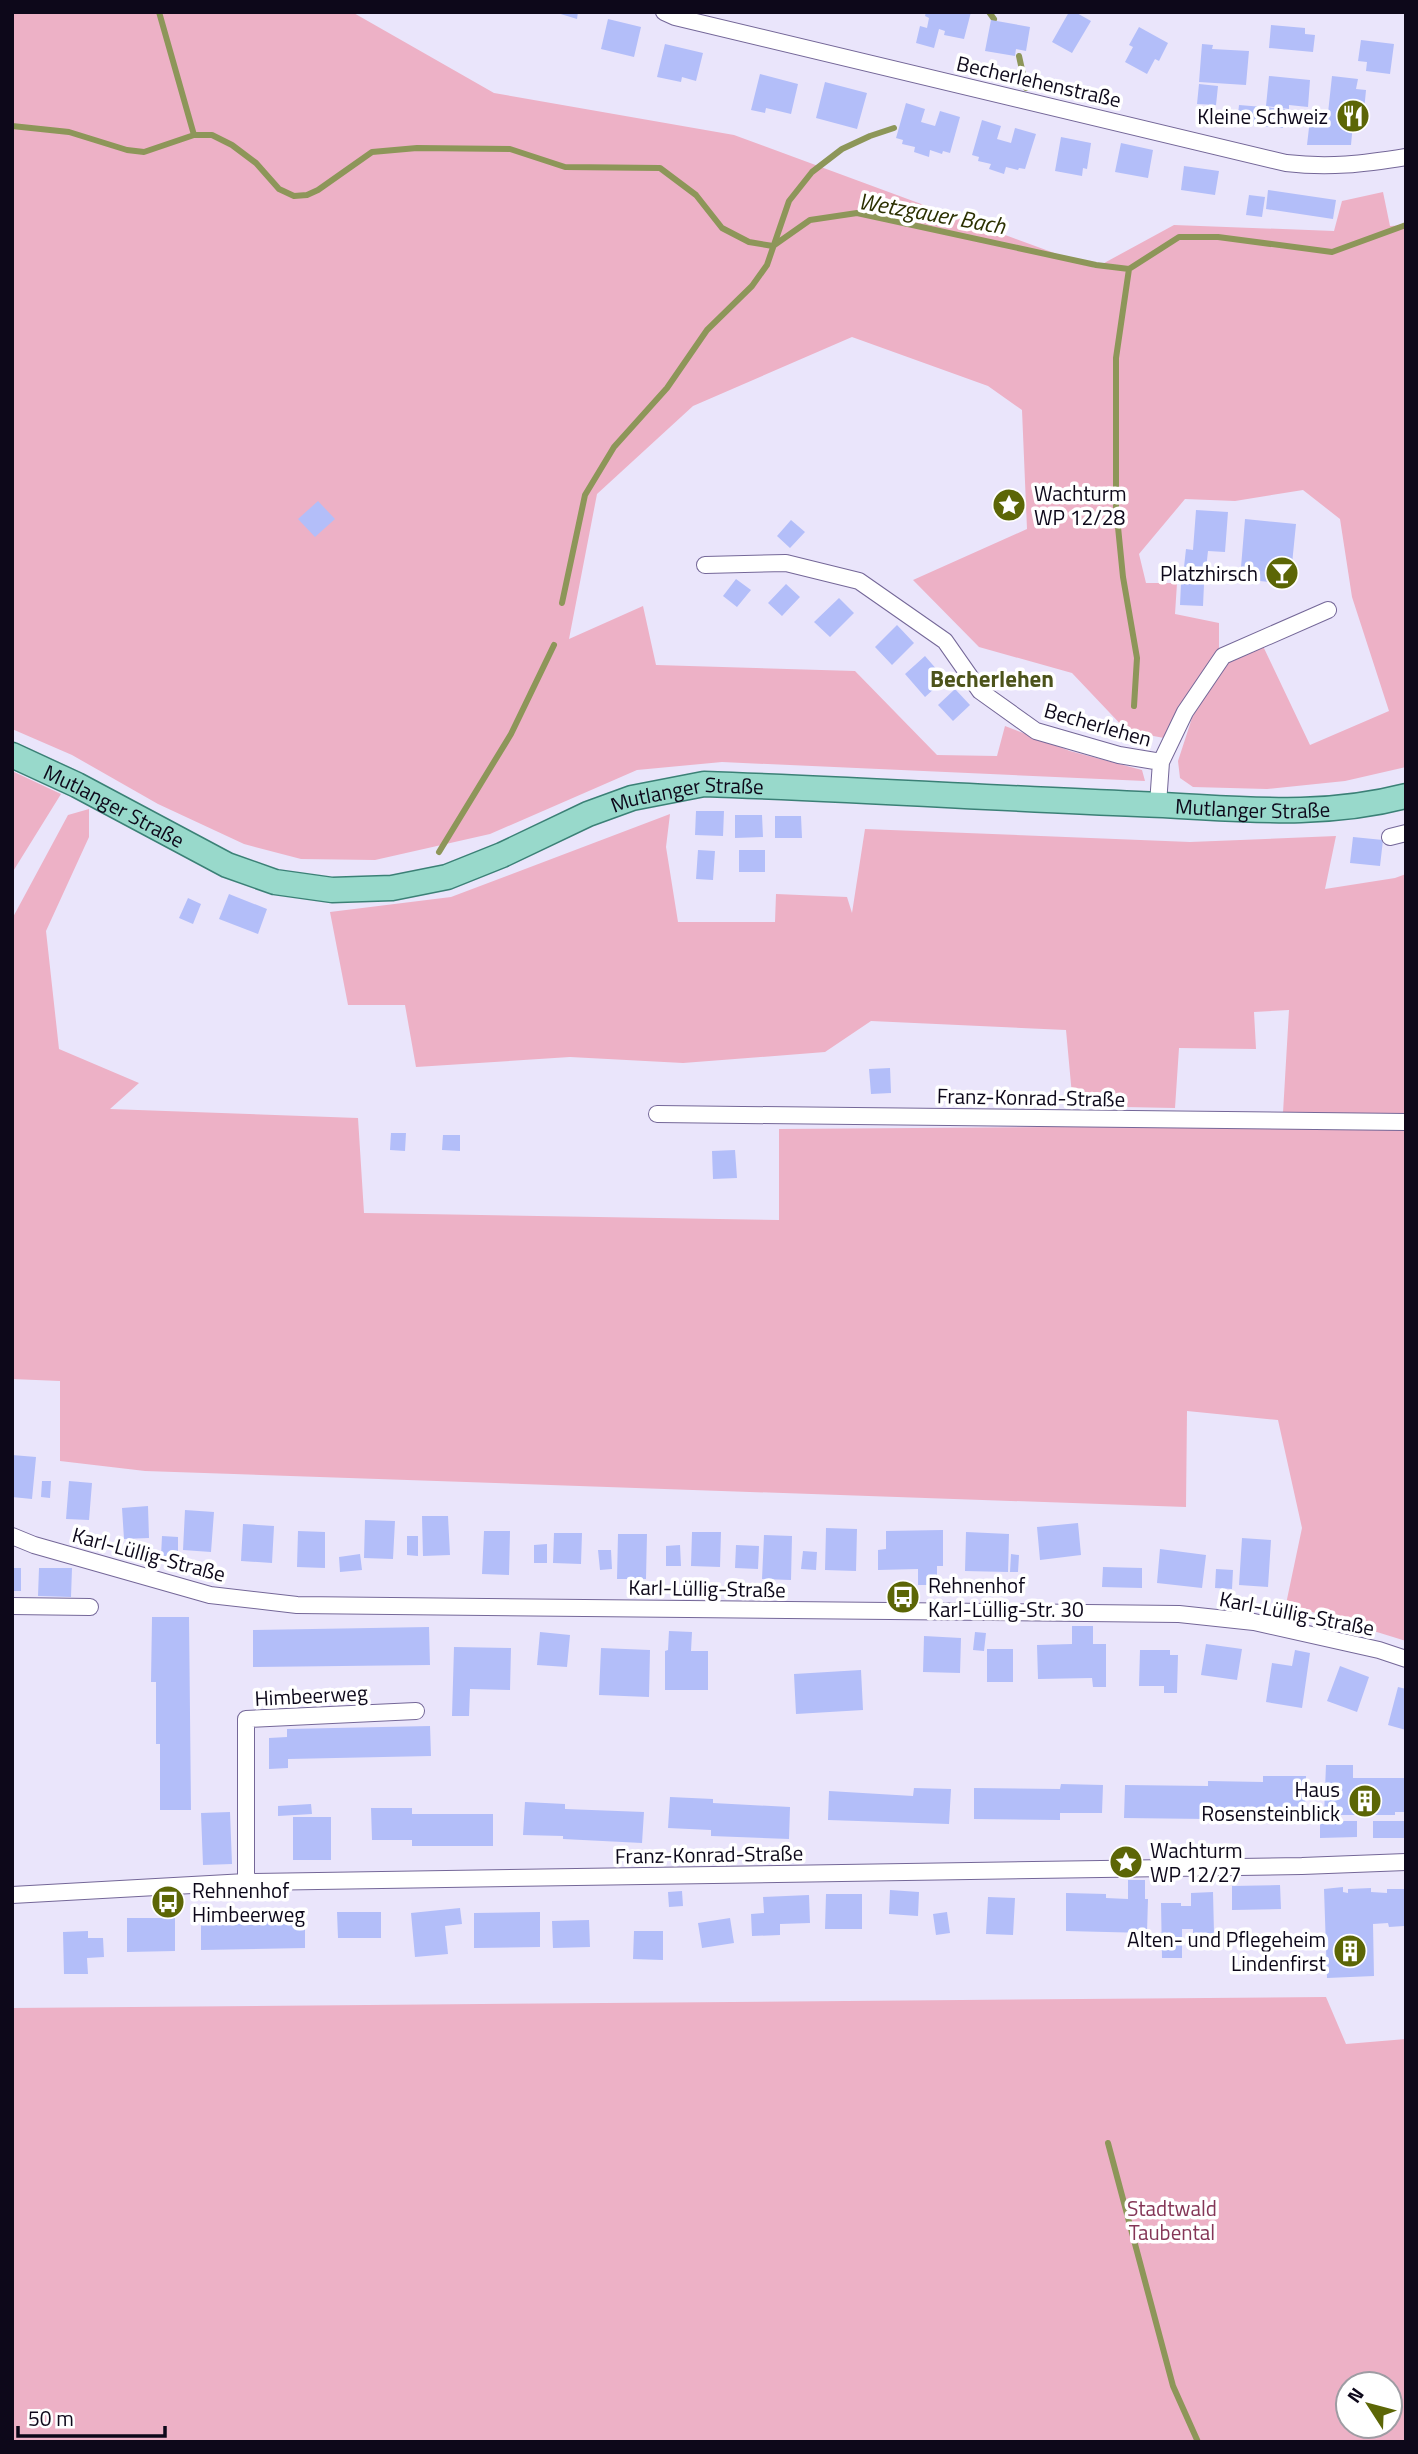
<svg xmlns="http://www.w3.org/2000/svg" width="1418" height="2454" font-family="'Titillium Web',sans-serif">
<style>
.green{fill:#edb1c6;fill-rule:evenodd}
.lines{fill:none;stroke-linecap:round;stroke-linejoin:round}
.stream{stroke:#8d9659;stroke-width:6}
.building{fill:#b3bef9}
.minor-casing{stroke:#746798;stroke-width:18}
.primary-casing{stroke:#3b8076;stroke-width:27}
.minor{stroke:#fff;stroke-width:16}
.primary{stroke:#98d9cb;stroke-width:24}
.labels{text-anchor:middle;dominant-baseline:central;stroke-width:7;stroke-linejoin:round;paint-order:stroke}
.street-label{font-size:21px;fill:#0d081a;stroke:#fff}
.poi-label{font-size:21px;fill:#0d081a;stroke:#fff;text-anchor:end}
.park-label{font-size:21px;fill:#843657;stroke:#fff}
.water-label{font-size:23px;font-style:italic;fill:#2b3000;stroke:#fff}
.neighbourhood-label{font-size:23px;font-weight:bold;fill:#4c531a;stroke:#fff}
</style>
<rect width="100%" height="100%" fill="#eae5fb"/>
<path class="green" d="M12 12H352L494 93 734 135 1095 268 1174 225 1334 231 1342 201 1383 192 1390 226 1406 225V767L1345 781 1267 789 1193 787 1180 778 1178 761 1192 718 1216 672 1240 654 1262 644 1310 745 1389 711 1352 597 1340 519 1303 490 1235 501 1185 499 1139 554 1146 583H1177L1175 614 1219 623V658L1164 738 1127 731 1072 673 979 647 913 580 1027 529 1022 410 988 386 852 337 693 406 597 494 569 639 643 606 656 665 855 671 937 755 997 756 1005 726 1070 751 1142 770 1145 781 722 762 637 770 490 834 375 860 301 859 244 844 158 804 72 755 12 729Z
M12 771 61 794 12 873Z
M89 809V837L46 931 59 1049 139 1083 110 1109 358 1118 364 1213 779 1220V1129L1189 1126 1406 1129V1641L1286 1604 1302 1528 1278 1420 1187 1411 1186 1507 145 1471 60 1461V1381L12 1379V919L68 815Z
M670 814 666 847 678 922H775L776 894 847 897 852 913 865 829 1190 842 1336 836 1325 889 1395 878 1406 874V1115L1283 1113 1289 1010 1254 1012 1256 1049 1179 1048 1175 1108 1073 1106 1066 1030 871 1021 825 1052 683 1063 570 1057 416 1067 405 1005H348L330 912 451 897Z
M1326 1997 1346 2044 1406 2039V2442H12V2008ZM1348 2384H1390V2426H1348Z"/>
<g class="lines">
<path class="stream" d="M159 12 194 135
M989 12 994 19
M1019 56 1026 88
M12 126 69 132 127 150 144 152 194 135H212L232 145 256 163 279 189 294 196 307 195 318 190 372 152 417 148 510 149 565 167 660 168 696 195 722 228 749 242 773 246 810 220 857 213 1096 265 1129 269 1179 237H1218L1332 252 1406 225
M1129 269 1116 358V507L1123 577 1137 658 1134 706
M562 603 585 495 614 447 667 388 707 330 752 286 767 265 789 201 812 172 842 149 870 136 894 128
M439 852 511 734 554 645
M1108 2143 1173 2386 1198 2442"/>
</g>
<path class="building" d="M554 12H578L577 19Z
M926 12H971L964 39 944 35 945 31 939 29 934 48 916 43 920 26 927 28 929 18 925 16Z
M1069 12H1075L1091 21 1072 53 1052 42Z
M608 19 641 27 634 57 601 49Z
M991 20 1030 27 1026 51 1016 49 1015 56 985 51Z
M1271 25 1305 28V34L1315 35 1313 52 1269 48Z
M1139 27 1168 43 1159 61 1155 59 1147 74 1125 62 1133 47 1129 45Z
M1361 40 1394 44 1390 74 1366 71 1367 62 1358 61Z
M665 44 703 53 696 81 682 77 681 82 657 77Z
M1202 44 1213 45 1212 49 1249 51 1246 85 1199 82Z
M760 74 798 84 791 114 766 108 765 113 751 110Z
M1269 76 1310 80 1308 107 1289 105V109L1266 106Z
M1332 76 1358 79 1356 89 1366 90 1363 122 1353 123 1351 145H1307L1310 119 1328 113Z
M825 82 867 93 857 129 816 118Z
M1199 84 1218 86 1216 105 1197 104Z
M906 103 925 109 921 122 935 126 940 111 960 117 950 153 943 151 942 154 930 150 929 157 914 152 915 147 902 144 903 140 896 138Z
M1239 105 1285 109 1283 128 1237 124Z
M982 120 1001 126 997 139 1011 143 1015 128 1036 134 1025 169 1019 168 1018 170 1006 167 1004 174 989 169 991 164 978 161 979 157 972 155Z
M1061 137 1091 143 1087 169 1083 168 1082 176 1055 171Z
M1121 143 1153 150 1148 178 1115 172Z
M1184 166 1219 171 1215 195 1181 190Z
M1268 190 1336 200 1333 219 1266 209Z
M1249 195 1265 197 1262 217 1246 215Z
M318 501 335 519 315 537 298 519Z
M1196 510 1228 512 1225 552 1208 551 1206 569 1184 567 1186 549 1193 550Z
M1245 519 1296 524 1290 584 1240 579Z
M791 520 805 532 790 548 777 536Z
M736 579 751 590 737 607 723 596Z
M1181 583 1204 584 1203 606 1180 605Z
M786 584 800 597 782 616 768 603Z
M839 598 854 613 830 637 814 622Z
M897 625 914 643 892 665 875 647Z
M925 656 945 679 925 697 905 674Z
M955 689 970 705 953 721 938 705Z
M696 811H724L723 836 695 835Z
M735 815H762L763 837 735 838Z
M775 816H801L802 838H775Z
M1353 837 1383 840 1380 866 1350 863Z
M698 850 715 851 713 880 696 879Z
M739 850H765V872H739Z
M229 894 267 909 258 934 219 919Z
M188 898 201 904 193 924 179 918Z
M890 1068 891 1093 871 1094 869 1069Z
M391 1133H406L405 1151 390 1150Z
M443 1135H460V1151L442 1150Z
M735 1150 737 1178 713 1179 712 1151Z
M12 1455 36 1457 32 1499 12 1497Z
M42 1481H51L50 1498 41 1497Z
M69 1481 92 1483 89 1520 66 1519Z
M148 1506 149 1538 124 1539 122 1508Z
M185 1510 214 1512 211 1552 183 1550Z
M422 1516H448L450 1555 423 1556Z
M365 1520 395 1521 393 1559 364 1558Z
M1078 1523 1081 1555 1040 1560 1037 1527Z
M243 1524 274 1526 272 1563 241 1561Z
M826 1528 857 1529 856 1571 825 1570Z
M943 1530V1566H937V1585H918V1569L878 1570V1550L886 1549V1531Z
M298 1531 325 1532V1568L297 1567Z
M484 1531H510L509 1575 482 1574Z
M692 1532H721L720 1567 691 1566Z
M966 1532 1009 1534 1008 1572 965 1571Z
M554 1533H582L581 1564 553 1563Z
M618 1534H647L646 1579H617Z
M764 1535 792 1536 791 1580 762 1579Z
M162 1536 178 1537V1556H161Z
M407 1536H418V1556L407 1555Z
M1242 1538 1271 1540 1268 1587 1239 1585Z
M547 1544V1563H534V1545Z
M680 1545 681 1566H666V1546Z
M736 1545 759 1546 758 1569 735 1568Z
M1160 1549 1206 1555 1202 1588 1157 1583Z
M598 1550H611L612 1569 600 1570Z
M803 1551 817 1552 816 1570 801 1569Z
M360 1554 362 1570 340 1572 339 1557Z
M1011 1554 1019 1555 1018 1572H1010Z
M1103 1567 1142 1568V1588L1102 1587Z
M12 1568H21V1591H12Z
M39 1568H72L71 1597 38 1596Z
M1216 1569 1233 1570 1232 1589 1215 1588Z
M152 1617H189L191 1810H160V1744H156V1682H151Z
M1072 1626H1093V1644H1106V1687H1093L1092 1678 1038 1679 1037 1645 1072 1644Z
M429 1627 430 1665 253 1667V1630Z
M669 1631 692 1632 691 1651H708V1690H665V1651L668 1650Z
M540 1632 570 1635 567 1667 537 1665Z
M975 1632 986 1633 984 1651 973 1650Z
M924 1636 961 1638 960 1673 923 1672Z
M1206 1644 1242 1649 1237 1680 1201 1675Z
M454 1647 511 1648 510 1690 470 1689 469 1716H452Z
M601 1648 650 1650 649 1697 599 1695Z
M987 1649H1013V1682H987Z
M1140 1650H1170V1655H1178L1177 1693H1164V1686H1139Z
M1295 1650 1310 1653 1302 1708 1266 1702 1272 1663 1292 1666Z
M1340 1666 1369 1677 1357 1712 1327 1701Z
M861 1670 863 1710 796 1714 794 1674Z
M1398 1687 1406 1689V1730L1388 1725Z
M430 1726 431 1756 288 1759V1768L269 1769V1738L287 1737V1729Z
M1326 1765H1353V1778H1406V1812H1395V1815H1324Z
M1263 1776H1306L1305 1811 1262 1810V1814L1208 1813 1207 1819 1124 1818 1125 1785 1208 1786V1781L1263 1782Z
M1061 1784 1103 1785 1102 1813H1060V1820L974 1819V1788L1060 1789Z
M914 1788 951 1789 949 1824 828 1820 829 1791 913 1796Z
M670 1797 713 1799V1803L790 1807 789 1839 711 1836V1830L668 1828Z
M525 1802 565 1804V1809L644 1812 642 1843 563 1839V1836L523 1835Z
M311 1804 312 1814 278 1816V1806Z
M371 1808H412V1814H493V1846H412V1840H372Z
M230 1812 232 1864 203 1865 201 1813Z
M293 1817H331V1860H293Z
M1320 1821H1357V1837L1320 1838Z
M1373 1821H1404V1838H1373Z
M1128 1880H1145V1899H1148L1147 1933 1066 1931V1893L1106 1894V1898L1128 1899Z
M1280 1885 1281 1909 1232 1910V1886Z
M1343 1887V1892L1348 1893V1889L1371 1888V1892L1387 1893V1889H1406L1404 1926 1389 1927 1388 1923 1373 1924 1374 1976 1327 1978 1324 1889Z
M890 1890 919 1892 918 1916 889 1914Z
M682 1891 683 1906 669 1907 668 1892Z
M1213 1892 1214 1933H1193V1929H1182V1958H1162L1161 1903H1181V1906H1191V1893Z
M826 1894H862V1929H825Z
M809 1895 810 1923 780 1924V1935L752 1936 751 1914 764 1913 763 1897Z
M988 1897 1015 1898 1013 1935 986 1934Z
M460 1908 462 1924 445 1926 448 1954 415 1957 411 1913Z
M337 1912H381V1938H338Z
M540 1912V1947L474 1948V1913Z
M947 1912 950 1933 936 1935 933 1914Z
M269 1914H305V1948L201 1950V1916Z
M127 1918H175V1951L127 1952Z
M730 1918 734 1943 702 1948 698 1923Z
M589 1920 590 1947 553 1948 552 1921Z
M88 1931V1938H103L104 1957 87 1958 88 1974H64L63 1932Z
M634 1931H663V1960L633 1959Z"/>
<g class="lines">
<defs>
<path id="minor" d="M664 12 675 17 1286 163C1329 168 1363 164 1406 157
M705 565 786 563 859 581 945 641 980 691 1036 731 1119 755 1161 762
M1158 804 1161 762 1185 712 1223 656 1328 610
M1390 837 1406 833
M657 1114 1406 1122
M12 1536 34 1545 210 1595 297 1605 1179 1614 1254 1622 1379 1650 1406 1659
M12 1606 90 1607
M246 1882V1719L416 1711
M12 1895 246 1882 1302 1866 1406 1862"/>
<g id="primary">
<path id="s1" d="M12 755 77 785 227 865 275 882 332 890 392 888 447 877 502 855 588 814 632 798 704 784C849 789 993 798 1138 804 1231 807 1313 820 1406 796"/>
</g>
</defs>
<use href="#minor" class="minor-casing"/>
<use href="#primary" class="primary-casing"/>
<use href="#minor" class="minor"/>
<use href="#primary" class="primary"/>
</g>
<defs>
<symbol id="restaurant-disc" viewBox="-11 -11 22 22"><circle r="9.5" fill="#5c6606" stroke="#fff"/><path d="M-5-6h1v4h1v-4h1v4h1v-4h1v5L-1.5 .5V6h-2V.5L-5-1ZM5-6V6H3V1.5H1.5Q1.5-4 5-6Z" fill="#fff"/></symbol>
<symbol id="sight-disc" viewBox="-11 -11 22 22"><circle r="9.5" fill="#5c6606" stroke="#fff"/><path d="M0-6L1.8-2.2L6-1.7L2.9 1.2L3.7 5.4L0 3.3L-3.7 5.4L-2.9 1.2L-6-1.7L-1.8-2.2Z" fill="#fff"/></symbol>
<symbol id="bar-disc" viewBox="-11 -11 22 22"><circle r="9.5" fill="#5c6606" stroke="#fff"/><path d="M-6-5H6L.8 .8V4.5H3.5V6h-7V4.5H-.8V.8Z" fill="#fff"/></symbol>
<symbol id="bus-disc" viewBox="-11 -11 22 22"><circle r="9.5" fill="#5c6606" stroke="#fff"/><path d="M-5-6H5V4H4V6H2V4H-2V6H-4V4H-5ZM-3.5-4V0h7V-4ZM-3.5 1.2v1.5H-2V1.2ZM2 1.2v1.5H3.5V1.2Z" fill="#fff"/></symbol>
<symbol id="building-disc" viewBox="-11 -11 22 22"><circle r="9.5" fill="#5c6606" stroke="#fff"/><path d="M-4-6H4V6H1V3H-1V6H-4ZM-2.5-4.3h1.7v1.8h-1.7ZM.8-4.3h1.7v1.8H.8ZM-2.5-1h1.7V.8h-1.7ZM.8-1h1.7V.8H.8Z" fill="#fff"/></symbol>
</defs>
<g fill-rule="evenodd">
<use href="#restaurant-disc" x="1334" y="97" width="38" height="38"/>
<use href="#sight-disc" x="990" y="486" width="38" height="38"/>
<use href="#bar-disc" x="1263" y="554" width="38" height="38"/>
<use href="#bus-disc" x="884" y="1578" width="38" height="38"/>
<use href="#building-disc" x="1346" y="1782" width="38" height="38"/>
<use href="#sight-disc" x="1107" y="1843" width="38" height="38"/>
<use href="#bus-disc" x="149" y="1883" width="38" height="38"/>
<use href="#building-disc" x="1331" y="1932" width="38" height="38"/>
</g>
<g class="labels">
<g class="street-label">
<text transform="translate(1039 81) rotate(13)">Becherlehenstraße</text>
<text transform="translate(1098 724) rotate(16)">Becherlehen</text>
<text stroke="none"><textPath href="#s1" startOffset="723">Mutlanger Straße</textPath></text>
<text stroke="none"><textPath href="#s1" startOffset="114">Mutlanger Straße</textPath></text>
<text stroke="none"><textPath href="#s1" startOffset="1290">Mutlanger Straße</textPath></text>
<text transform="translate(1031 1097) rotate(1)">Franz-Konrad-Straße</text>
<text transform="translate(149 1554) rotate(15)">Karl-Lüllig-Straße</text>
<text transform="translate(707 1588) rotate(1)">Karl-Lüllig-Straße</text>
<text transform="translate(1297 1613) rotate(11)">Karl-Lüllig-Straße</text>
<text transform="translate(311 1695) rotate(-3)">Himbeerweg</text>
<text transform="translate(709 1854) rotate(-1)">Franz-Konrad-Straße</text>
</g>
<g class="poi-label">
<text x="1328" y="116">Kleine Schweiz</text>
<text x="1034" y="493" text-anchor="start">Wachturm<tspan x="1034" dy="24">WP 12/28</tspan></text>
<text x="1258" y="573">Platzhirsch</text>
<text x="928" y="1585" text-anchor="start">Rehnenhof<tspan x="928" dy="24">Karl-Lüllig-Str. 30</tspan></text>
<text x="1340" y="1789">Haus<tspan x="1340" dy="24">Rosensteinblick</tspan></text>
<text x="1150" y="1850" text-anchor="start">Wachturm<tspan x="1150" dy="24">WP 12/27</tspan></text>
<text x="192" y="1890" text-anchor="start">Rehnenhof<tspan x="192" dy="24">Himbeerweg</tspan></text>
<text x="1326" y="1939">Alten- und Pflegeheim<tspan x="1326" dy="24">Lindenfirst</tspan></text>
</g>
<g class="park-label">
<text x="1172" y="2208">Stadtwald<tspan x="1172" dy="24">Taubental</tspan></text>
</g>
<g class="water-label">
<text transform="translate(932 213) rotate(10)">Wetzgauer Bach</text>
</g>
<g class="neighbourhood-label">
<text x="992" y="678">Becherlehen</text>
</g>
</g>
<rect width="1418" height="2454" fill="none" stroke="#0d081a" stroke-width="28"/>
<g transform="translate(1369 2405) rotate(306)"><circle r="33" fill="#ffffff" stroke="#9e9ca3" stroke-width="2"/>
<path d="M0-5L12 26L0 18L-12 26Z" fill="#5c6606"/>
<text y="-10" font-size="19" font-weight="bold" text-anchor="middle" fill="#0d081a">N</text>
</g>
<path d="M18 2426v10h147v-10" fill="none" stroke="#0d081a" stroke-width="3.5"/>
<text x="28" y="2426" font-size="21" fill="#0d081a" stroke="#ffffff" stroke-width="5" paint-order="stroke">50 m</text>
</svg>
